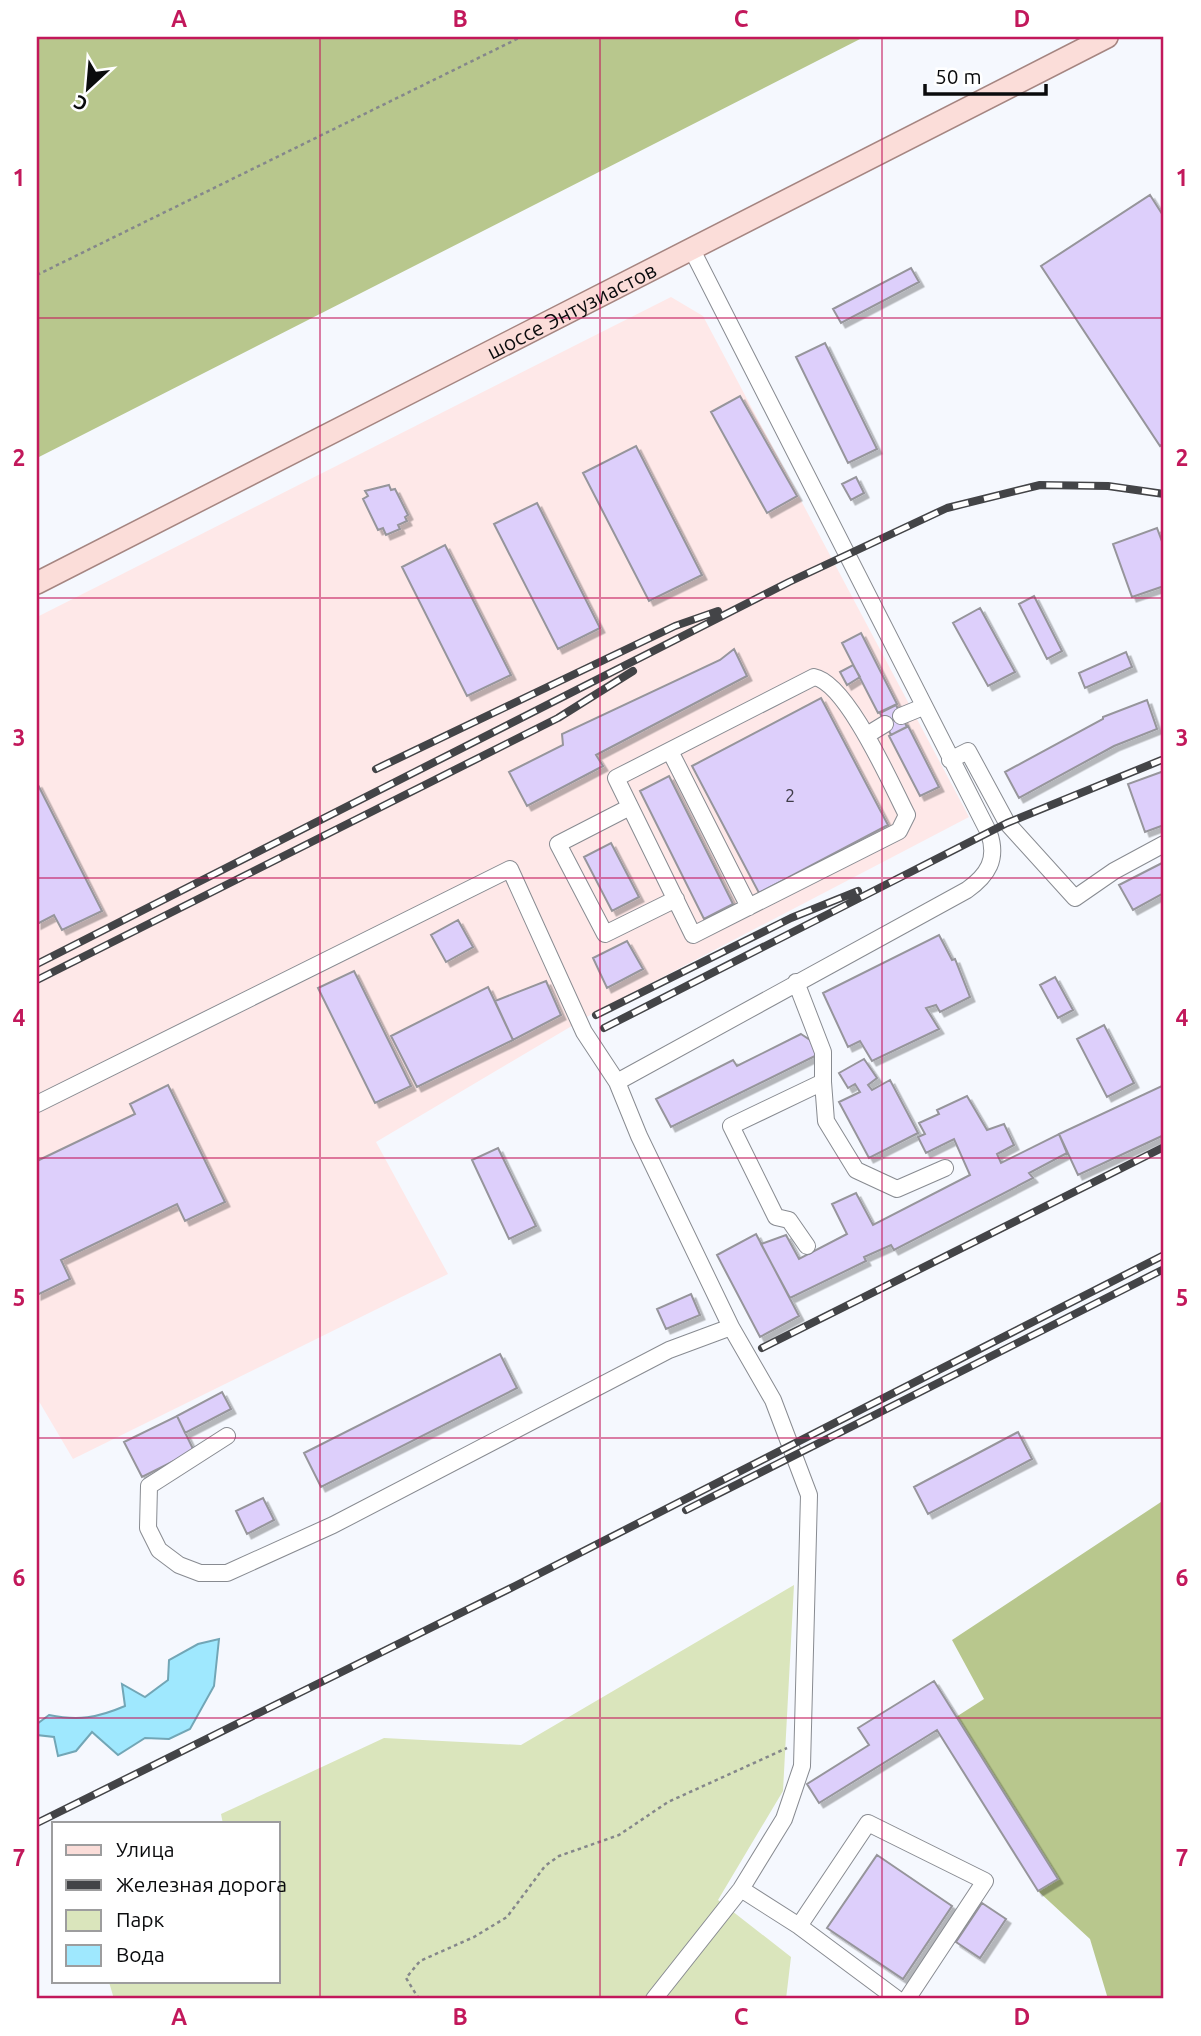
<svg xmlns="http://www.w3.org/2000/svg" width="1201" height="2036" font-family="Ubuntu,sans-serif">
<style>
.industrial{fill:#fee8e8}
.green{fill:#dae5bc}
.forest{fill:#b8c78d}
.water{fill:#9fe8fe;stroke:#72a6b6;stroke-width:2}
.building{fill:#ddcffb;stroke:#96959b;stroke-width:2;filter:url(#shadow)}
.lines{fill:none;stroke-linecap:round;stroke-linejoin:round}
.minor-casing{stroke:#888b91;stroke-width:18}
.major-casing{stroke:#a58581;stroke-width:24}
.path{stroke:#85878b;stroke-width:2.5;stroke-dasharray:3.5 3.5;stroke-linecap:butt}
.minor{stroke:#fff;stroke-width:16}
.major{stroke:#fbddd9;stroke-width:21}
.rail-casing{stroke:#434447;stroke-width:8}
.rail{stroke:#fff;stroke-width:5;stroke-dasharray:16;stroke-linecap:butt}
.grid{fill:none;stroke:#c2185b;stroke-width:2;stroke-opacity:0.55}
.labels{text-anchor:middle;dominant-baseline:central;stroke-width:5;stroke-linejoin:round;paint-order:stroke}
.number-label{font-size:18px;fill:#3f3c48}
.street-label{font-size:21px;fill:#0a0b0d;stroke:#fff}
.neatline{fill:none;stroke:#c2185b;stroke-width:2.5}
.grid-label{font-size:23px;text-anchor:middle;font-weight:bold;fill:#c2185b}
</style>
<defs>
<filter id="shadow"><feDropShadow dx="4.5" dy="4.5" stdDeviation="0" flood-color="#0004"/></filter>
</defs>
<rect width="100%" height="100%" fill="#f5f8fe"/>
<path class="industrial" d="M671 297 703 316 969 817 592 1014 376 1142 448 1274 73 1459 37 1398V617Z"/>
<path class="green" d="M794 1585 783 1791 718 1900 791 1957 786 1999H114L109 1982H278V1824H223L221 1814 384 1738 521 1745Z"/>
<path class="forest" d="M37 37H864L37 458Z
M1164 1500V1999H1108L1090 1939 1038 1891 1058 1878 956 1717 984 1699 952 1640Z"/>
<path class="water" d="M219 1639 214 1686 190 1729 169 1739 145 1738 118 1755 92 1732 76 1751 58 1756 54 1737 37 1735V1724L49 1715C78 1721 97 1718 125 1706L122 1684 145 1697 168 1680 169 1660 198 1644Z"/>
<path class="building" d="M1150 195 1164 217V443L1160 446 1041 266Z
M911 268 919 282 841 323 833 309Z
M825 343 877 449 848 463 796 357Z
M740 396 797 496 767 513 711 412Z
M636 446 702 575 649 601 583 473Z
M856 477 864 493 851 500 842 484Z
M389 485 391 490 395 489 408 515 405 517 407 521 398 525 400 529 386 535 383 528 378 530 363 499 368 496 365 491Z
M537 503 600 628 558 649 494 524Z
M1157 528 1164 547V586L1132 597 1113 544Z
M445 545 511 675 467 696 402 567Z
M1034 596 1062 651 1047 659 1019 604Z
M980 608 1015 672 988 686 953 623Z
M861 633 897 704 878 713 842 643Z
M734 649 747 676 596 755 603 766 527 806 509 772 563 745 562 734 720 660Z
M1126 652 1132 667 1085 688 1079 673Z
M853 665 860 677 847 685 840 672Z
M821 698 888 825 759 893 692 766Z
M1147 700 1157 729 1114 746 1019 798 1005 772 1103 719V717Z
M896 705 907 727 891 735 880 713Z
M908 726 939 787 920 796 889 736Z
M1164 771V825L1145 832 1128 784Z
M669 776 733 904 704 919 640 791Z
M37 783 102 911 62 930 54 915 37 924Z
M611 843 639 897 612 911 584 857Z
M1164 862V893L1133 910 1119 885Z
M458 920 473 947 446 962 431 935Z
M939 935 952 960 955 959 970 997 940 1012 936 1005 926 1008 939 1029 872 1061 860 1041 848 1047 823 993Z
M627 941 643 969 607 988 593 958Z
M354 971 411 1086 375 1103 318 988Z
M1055 977 1073 1010 1058 1018 1040 985Z
M546 981 561 1015 513 1040 495 1001Z
M488 987 513 1040 417 1087 391 1036Z
M1104 1025 1134 1083 1107 1097 1077 1039Z
M801 1034 810 1040 817 1055 671 1127 656 1099 733 1060 737 1066Z
M864 1059 877 1078 868 1085 872 1090 890 1080 918 1133 869 1158 839 1102 860 1092 855 1084 848 1088 839 1073Z
M168 1085 225 1202 185 1221 177 1204 61 1260 70 1279 37 1295V1161L135 1114 130 1104Z
M1164 1085V1135L1078 1175 1059 1134Z
M967 1096 987 1130 1004 1124 1014 1145 997 1154 1001 1163 1059 1134 1067 1153 1029 1173 1033 1178 894 1250 891 1245 864 1257 866 1261 790 1298 761 1244 786 1235 799 1259 847 1234 832 1204 856 1193 873 1225 970 1175 954 1139 926 1153 918 1137 925 1134 919 1123 939 1114 937 1110Z
M498 1148 536 1226 509 1239 472 1160Z
M756 1234 799 1316 760 1337 717 1255Z
M691 1294 700 1315 666 1329 657 1309Z
M500 1354 517 1388 321 1487 304 1453Z
M222 1392 231 1409 185 1433 177 1416Z
M177 1416 194 1451 142 1477 124 1442Z
M1018 1432 1032 1459 928 1514 914 1487Z
M263 1498 274 1520 247 1534 236 1511Z
M934 1681 1058 1879 1038 1891 937 1730 819 1803 807 1784 869 1745 858 1728Z
M877 1855 952 1906 903 1979 827 1928Z
M982 1903 1006 1919 980 1958 956 1942Z"/>
<g class="lines">
<defs>
<path id="minor" d="M814 677C847 683 891 784 907 815L899 831 693 935 616 778Z
M901 716 923 707
M867 735 885 724
M670 751 749 907
M950 760 968 751 1007 823 1075 898 1114 871 1164 844
M630 807 558 844 605 934 676 899
M796 982 823 1052V1082L731 1126 776 1217 789 1220 807 1246
M823 1082 826 1121 856 1170 897 1189 945 1168
M37 1104 510 869 584 1032 617 1082
M227 1436 149 1486 148 1528 159 1550 179 1565 200 1573H227L333 1525 669 1350 731 1327
M741 1889 799 1926 897 1999
M799 1926 868 1823 985 1881 907 1999
M654 1999 741 1889 784 1819 802 1766 809 1495 773 1400 731 1327 639 1136 617 1082 967 890C988 875 998 859 989 833L691 248"/>
<g id="major">
<path id="s1" d="M37 583 1107 37"/>
</g>
</defs>
<use href="#minor" class="minor-casing"/>
<use href="#major" class="major-casing"/>
<path class="path" d="M37 275 521 37
M419 1999 406 1978 420 1961 474 1937 507 1917 545 1866 559 1856 619 1835 668 1802 787 1748"/>
<use href="#minor" class="minor"/>
<use href="#major" class="major"/>
<defs>
<path id="rail" d="M376 769 675 626 718 611
M37 964 789 582 947 508 1040 485 1108 486 1164 494
M37 980 558 718 633 671
M596 1015 791 918 858 891
M604 1028 1007 823 1164 759
M762 1348 1164 1147
M686 1510 1164 1269
M37 1823 515 1586 1164 1255"/>
</defs>
<use href="#rail" class="rail-casing"/>
<use href="#rail" class="rail"/>
</g>
<path class="grid" d="M320 37V1999M600 37V1999M882 37V1999M37 318H1164M37 598H1164M37 878H1164M37 1158H1164M37 1438H1164M37 1718H1164"/>
<g class="labels">
<g class="number-label">
<text x="790" y="795">2</text>
</g>
<g class="street-label">
<text stroke="none"><textPath href="#s1" startOffset="600">шоссе Энтузиастов</textPath></text>
</g>
</g>
<rect width="1201" height="2036" fill="none" stroke="#ffffff" stroke-width="77"/>
<rect x="52" y="1822" width="228" height="161" fill="#ffffff" stroke="#9d9d9e" stroke-width="2"/>
<rect x="66" y="1845" width="35" height="10" fill="#fbddd9" stroke="#9d9d9e" stroke-width="2"/>
<text x="116" y="1857" font-size="21" fill="#0a0b0d">Улица</text>
<rect x="66" y="1880" width="35" height="10" fill="#434447" stroke="#9d9d9e" stroke-width="2"/>
<text x="116" y="1892" font-size="21" fill="#0a0b0d">Железная дорога</text>
<rect x="66" y="1910" width="35" height="21" fill="#dae5bc" stroke="#9d9d9e" stroke-width="2"/>
<text x="116" y="1927" font-size="21" fill="#0a0b0d">Парк</text>
<rect x="66" y="1945" width="35" height="21" fill="#9fe8fe" stroke="#9d9d9e" stroke-width="2"/>
<text x="116" y="1962" font-size="21" fill="#0a0b0d">Вода</text>
<g transform="translate(88 88) rotate(206)" stroke="#ffffff" stroke-width="5" paint-order="stroke">
<path d="M0-5L12 26L0 18L-12 26Z" fill="#0a0b0d"/>
<text y="-10" font-size="19" font-weight="bold" text-anchor="middle" fill="#0a0b0d">С</text>
</g>
<path d="M925 84v10h121v-10" fill="none" stroke="#0a0b0d" stroke-width="3.5"/>
<text x="935" y="84" font-size="21" fill="#0a0b0d" stroke="#ffffff" stroke-width="5" paint-order="stroke">50 m</text>
<rect x="38" y="38" width="1124" height="1959" class="neatline"/>
<g class="grid-label">
<text x="179" y="27">A</text>
<text x="460" y="27">B</text>
<text x="741" y="27">C</text>
<text x="1022" y="27">D</text>
<text x="19" y="186">1</text>
<text x="1182" y="186">1</text>
<text x="19" y="466">2</text>
<text x="1182" y="466">2</text>
<text x="19" y="746">3</text>
<text x="1182" y="746">3</text>
<text x="19" y="1026">4</text>
<text x="1182" y="1026">4</text>
<text x="19" y="1306">5</text>
<text x="1182" y="1306">5</text>
<text x="19" y="1586">6</text>
<text x="1182" y="1586">6</text>
<text x="19" y="1866">7</text>
<text x="1182" y="1866">7</text>
<text x="179" y="2025">A</text>
<text x="460" y="2025">B</text>
<text x="741" y="2025">C</text>
<text x="1022" y="2025">D</text>
</g>
</svg>
